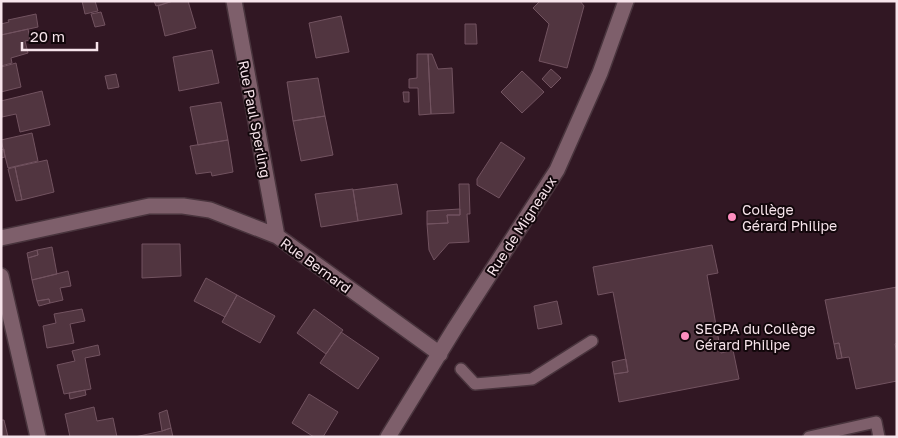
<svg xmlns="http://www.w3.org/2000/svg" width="898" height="438" font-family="'Golos Text',sans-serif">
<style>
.building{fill:#513540;stroke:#725360}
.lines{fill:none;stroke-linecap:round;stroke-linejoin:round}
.lane-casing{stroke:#49343d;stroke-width:14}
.street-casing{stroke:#49343d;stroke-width:18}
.lane{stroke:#7e5f6b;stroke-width:11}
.street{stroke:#7e5f6b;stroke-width:15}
.poi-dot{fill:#fd8ebf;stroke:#12070b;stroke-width:2}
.labels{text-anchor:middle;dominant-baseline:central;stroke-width:4;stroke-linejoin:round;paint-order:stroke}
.street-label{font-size:14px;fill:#f7e4eb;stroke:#12070b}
.poi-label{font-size:14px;fill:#f7e4eb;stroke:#12070b;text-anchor:start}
</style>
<rect width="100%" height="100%" fill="#311723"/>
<path class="building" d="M82 1H95L98 11 85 14Z
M154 1H173L156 6Z
M173 1H188L196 28 165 36 158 6Z
M540 1H580L584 6 567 68 539 61 549 24 533 8Z
M101 12 105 25 95 27 91 14Z
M36 14 38 27 1 35V24L9 22 8 20Z
M341 16 349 52 316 58 309 23Z
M465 24H476L477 44H465Z
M28 29 30 40 25 41 28 53 11 58 12 63 1 66V35Z
M212 50 219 83 179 91 173 57Z
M417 54H428L431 114 419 115 418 88H409V79L417 78Z
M428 54H432L438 69 452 68 454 113 431 114Z
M16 63 21 87 1 92V67Z
M551 69 561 78 551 88 542 79Z
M522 71 544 92 522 113 501 92Z
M116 74 119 87 108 89 105 76Z
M318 78 325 116 293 121 287 82Z
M42 91 50 125 20 132 16 114 2 117 1 101Z
M403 92H409V102H404Z
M221 102 228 140 198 145 190 107Z
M325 116 333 155 301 161 293 121Z
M32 133 38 161 8 168 1 140Z
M228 140 233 172 212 176 211 172 196 174 190 146Z
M501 142 525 158 499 198 477 185V179Z
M4 149 5 157 1 158V150Z
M47 160 54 192 22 200 15 167Z
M15 167 22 200 16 201 8 169Z
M397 184 402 214 358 221 353 190Z
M459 184H469L470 214H467L469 242 449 243 434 260 429 250 427 224 448 223 447 215H460Z
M353 189 358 221 321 227 315 194Z
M460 209V215H447L448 223 427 224V211Z
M142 244H180L181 276 142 278Z
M712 245 718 273 707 275 721 353 733 350 739 379 619 402 614 374 628 372 613 292 598 295 593 267Z
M52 247 57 274 32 280 28 258 38 255 37 250Z
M37 250 38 255 28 258 27 253Z
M68 271 71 286 60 288 63 300 50 303 49 299 37 301 32 280Z
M206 278 237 295 225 317 194 301Z
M897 287V343L895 344 897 353V381L856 389 849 357 842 358 839 343 834 344 825 300Z
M237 295 275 316 260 343 222 322Z
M49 299 50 303 39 306 37 301Z
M557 301 562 324 538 329 534 306Z
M82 309 85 321 70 324 74 343 47 348 43 326 56 323 54 314Z
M314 309 343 330 326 354 297 333Z
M341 332 379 358 358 389 320 363Z
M839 343 842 358 837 359 834 344Z
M98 345 100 355 85 358 91 389 64 394 57 365 75 361 72 351Z
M626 359 628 372 614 374 612 362Z
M85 390 86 395 70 399 69 393Z
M309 394 338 412 323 437H314L292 423Z
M94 407 97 421 113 418 117 437H70L65 414Z
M167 410 171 428 162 431 159 413Z
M1 420H4L8 437H1Z
M171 428 173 437H135L162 431Z"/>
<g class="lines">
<defs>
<path id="lane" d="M461 369 475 384 532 379 592 341
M809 437 876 422 879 437"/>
<path id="street" d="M234 1 277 236
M1 238 149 206H183L210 210 277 236 440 354
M1 276 38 437
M388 437 455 328 557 170 600 73 626 1"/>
</defs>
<use href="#lane" class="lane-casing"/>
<use href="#street" class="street-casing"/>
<use href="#lane" class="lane"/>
<use href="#street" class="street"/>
</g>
<g class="poi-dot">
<circle cx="732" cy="217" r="5"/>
<circle cx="685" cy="336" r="5"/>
</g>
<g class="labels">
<g class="street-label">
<text transform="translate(255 119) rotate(79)">Rue Paul Sperling</text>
<text transform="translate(521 226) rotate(-57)">Rue de Migneaux</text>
<text transform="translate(316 265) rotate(36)">Rue Bernard</text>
</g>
<g class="poi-label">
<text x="742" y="209">Collège<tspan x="742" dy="16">Gérard Philipe</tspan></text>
<text x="695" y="328">SEGPA du Collège<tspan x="695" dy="16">Gérard Philipe</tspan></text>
</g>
</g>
<rect width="898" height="438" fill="none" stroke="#f7e4eb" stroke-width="5"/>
<path d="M22 42v8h75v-8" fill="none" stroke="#f7e4eb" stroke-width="2.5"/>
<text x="30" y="42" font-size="15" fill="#f7e4eb" stroke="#12070b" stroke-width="4" paint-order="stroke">20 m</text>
</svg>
